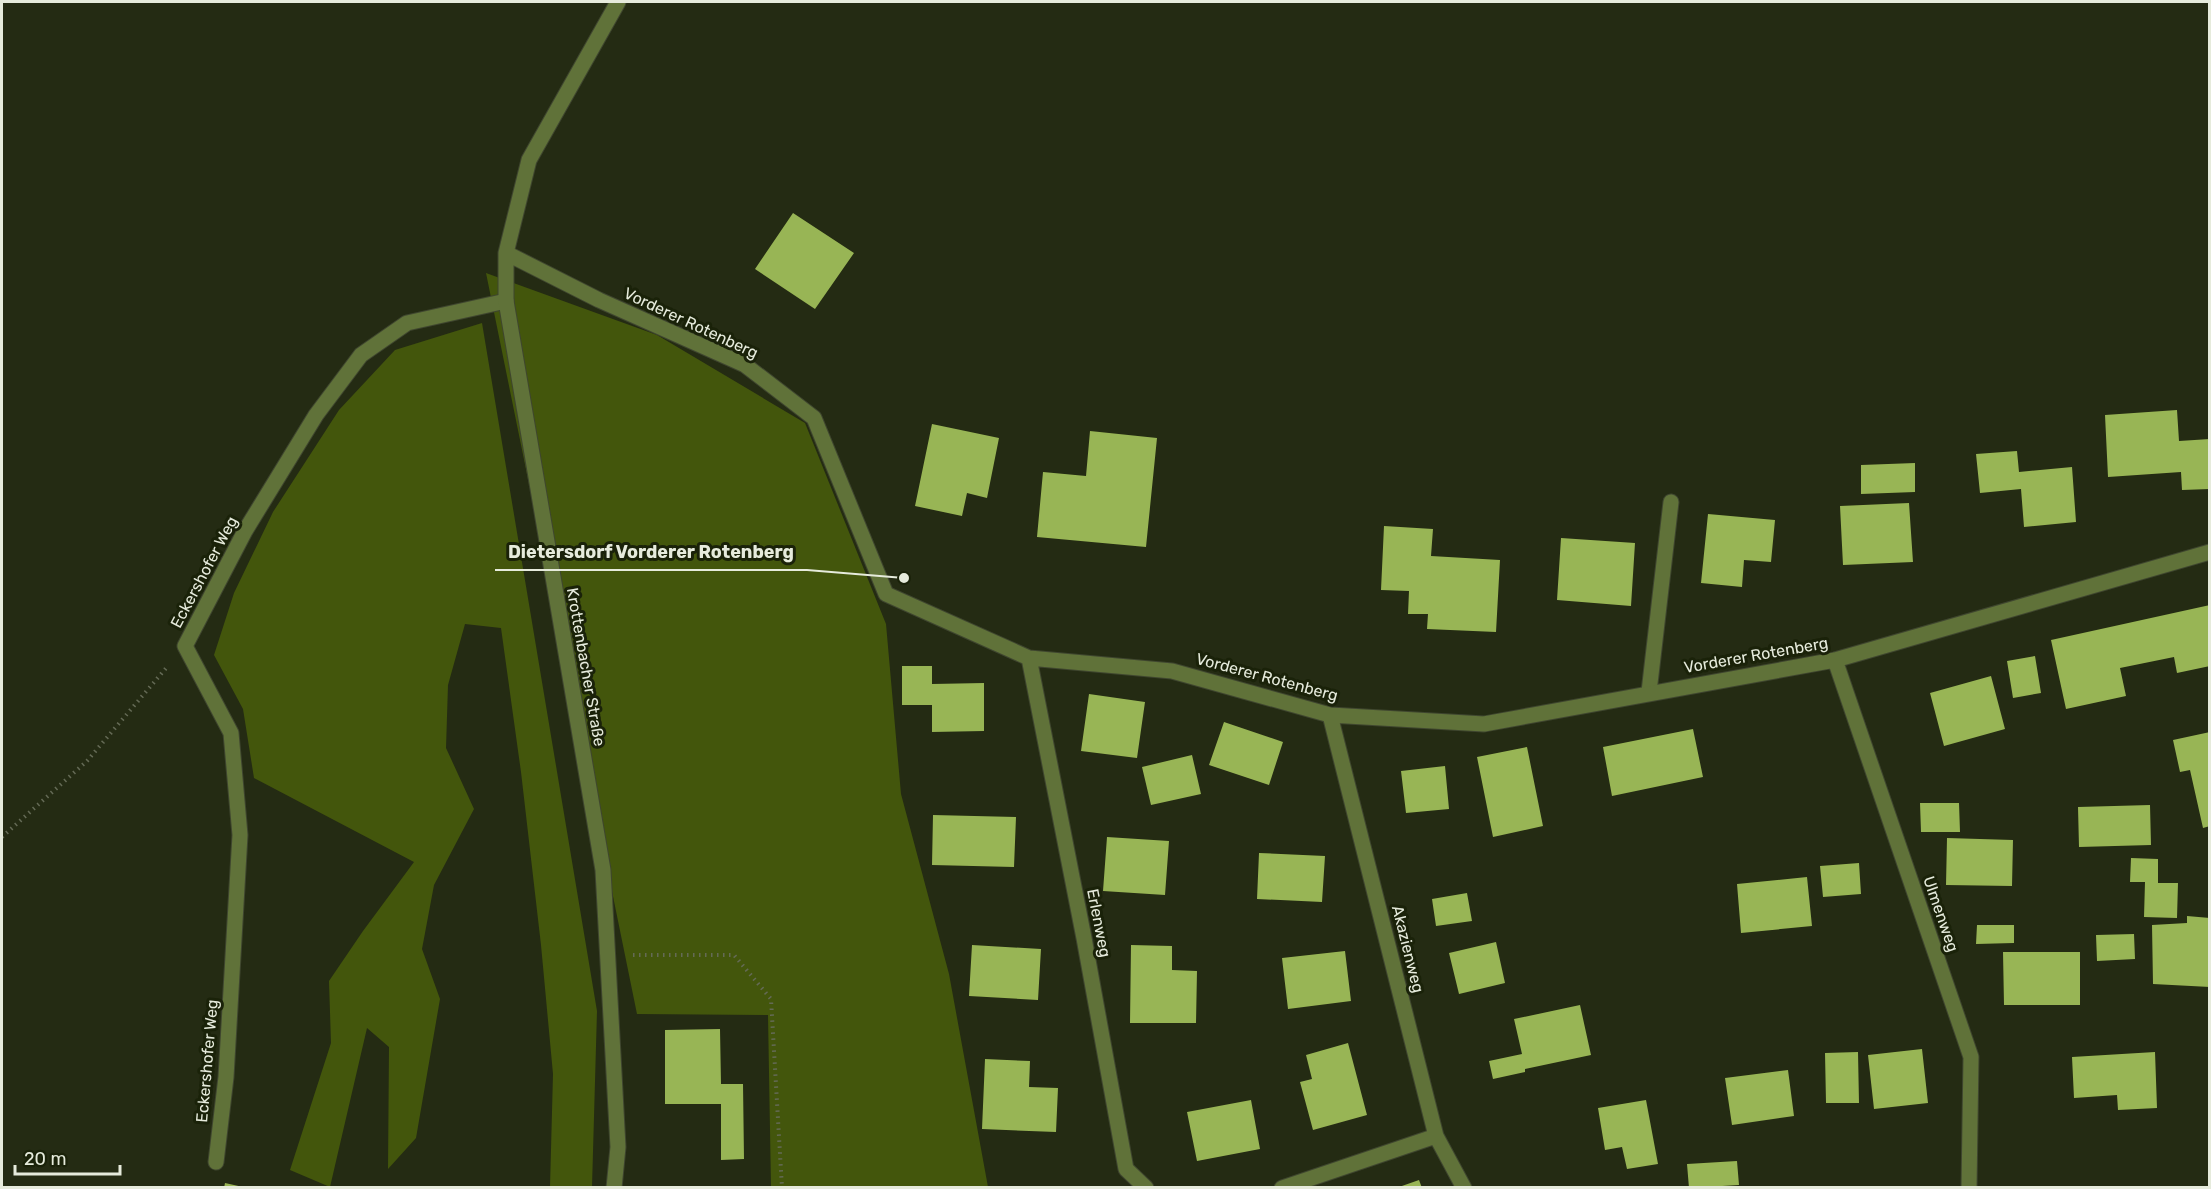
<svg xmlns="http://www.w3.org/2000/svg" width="2211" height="1189" font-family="Rubik,sans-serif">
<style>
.green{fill:#43560c}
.building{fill:#98b555}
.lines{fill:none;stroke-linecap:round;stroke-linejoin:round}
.lane-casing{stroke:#3f462f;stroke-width:17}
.street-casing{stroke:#3f462f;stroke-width:17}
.path{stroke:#646a55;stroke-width:4;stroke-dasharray:1.5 4.5;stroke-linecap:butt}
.lane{stroke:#607239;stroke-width:15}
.street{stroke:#607239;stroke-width:15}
.labels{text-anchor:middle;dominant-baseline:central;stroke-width:6;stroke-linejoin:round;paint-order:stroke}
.street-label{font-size:16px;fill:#e6ebdc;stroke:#1a2209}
.leader{fill:none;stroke:#e6ebdc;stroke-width:2}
.callout-dot{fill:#e6ebdc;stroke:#1a2209;stroke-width:2}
.callout-label{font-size:18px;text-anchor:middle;font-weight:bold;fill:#e6ebdc;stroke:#1a2209;stroke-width:6;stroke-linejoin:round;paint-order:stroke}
</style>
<rect width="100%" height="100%" fill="#242b13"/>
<path class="green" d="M486 273 657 335 805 423 886 624 901 794 949 974 988 1187H771L768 1015 637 1014Z
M482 323 597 1011 592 1187H550L553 1074 541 945 521 772 501 628 465 624 448 685 446 748 474 809 434 885 422 949 440 999 416 1138 388 1169 389 1047 367 1028 330 1187 290 1170 331 1043 329 981 363 931 414 862 254 778 243 709 214 655 234 593 273 512 339 410 395 350Z"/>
<path class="building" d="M793 213 854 253 815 309 755 269Z
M2177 410 2179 441 2210 439V489L2182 490 2181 472 2108 477 2105 415Z
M932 424 999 438 987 498 967 493 962 516 915 506Z
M1090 431 1157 438 1146 547 1037 537 1043 472 1086 476Z
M2017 451 2019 472 2072 467 2076 522 2024 527 2021 489 1980 493 1976 454Z
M1915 463V492L1861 494V465Z
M1909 503 1913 562 1843 565 1840 506Z
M1708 514 1775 520 1771 562 1744 560 1742 587 1701 583Z
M1384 526 1433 529 1431 556 1500 560 1496 632 1427 629 1428 614H1408L1409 591 1381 590Z
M1561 538 1635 543 1631 606 1557 600Z
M2210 605V666L2177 673 2174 657 2120 668 2126 696 2066 709 2051 640Z
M2035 656 2041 693 2013 698 2007 661Z
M902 666H932V684L984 683V731L932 732V705H902Z
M1991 676 2005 729 1944 746 1930 693Z
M1089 694 1145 702 1137 758 1081 751Z
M1224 722 1283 742 1269 785 1209 765Z
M1693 729 1703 777 1612 796 1603 747Z
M2210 732V826L2203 828 2190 770 2180 772 2173 740Z
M1527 747 1543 826 1493 837 1477 757Z
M1192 755 1201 794 1151 805 1142 767Z
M1445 766 1449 809 1406 813 1401 771Z
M1920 803H1959L1960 832H1921Z
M2150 805 2151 845 2079 847 2078 807Z
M933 815 1016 817 1014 867 932 865Z
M1107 837 1169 841 1165 895 1103 891Z
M1947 838 2013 840 2012 886 1946 885Z
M1259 853 1325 856 1322 902 1257 899Z
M2131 858 2158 859V883H2178L2177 918 2144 917 2145 882H2130Z
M1859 863 1861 894 1823 897 1820 866Z
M1807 877 1812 926 1741 933 1737 884Z
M1467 893 1472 921 1436 926 1432 899Z
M2187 916 2210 918V987L2153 984 2152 925 2187 923Z
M1977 925H2014V943L1976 944Z
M2134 934 2135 959 2097 961 2096 935Z
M1496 942 1505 983 1459 994 1449 953Z
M972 945 1041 949 1038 1000 969 996Z
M1131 945 1172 946V970L1197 971 1196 1023H1130Z
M1345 951 1351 1001 1288 1009 1282 958Z
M2003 952H2080V1005H2004Z
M1580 1005 1591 1055 1525 1069V1072L1493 1079 1489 1061 1522 1054 1514 1019Z
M720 1029 721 1084H743L744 1159 721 1160V1104H665V1030Z
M1348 1043 1367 1115 1313 1130 1300 1082 1312 1079 1306 1055Z
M1922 1049 1928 1103 1874 1109 1868 1055Z
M1858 1052 1859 1103H1826L1825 1053Z
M2155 1052 2157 1108 2118 1110 2117 1095 2074 1098 2072 1057Z
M985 1059 1030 1061 1029 1087 1058 1088 1056 1132 982 1129Z
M1788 1070 1794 1116 1732 1125 1725 1078Z
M1251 1100 1260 1149 1197 1161 1187 1112Z
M1646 1100 1658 1164 1627 1169 1622 1147 1605 1150 1598 1108Z
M1737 1161 1739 1185 1689 1188 1687 1164Z
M1419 1180 1422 1188H1399V1187Z
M225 1183 243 1187V1188H224Z"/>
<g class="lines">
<defs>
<path id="lane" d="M1649 692 1671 502
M216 1162 226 1077 240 835 231 733 185 646 245 531 316 415 361 355 407 323 506 301"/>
<path id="street" d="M506 253 599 300 745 365 814 418 886 594 1029 658 1172 671 1330 715 1484 724 1835 660 2210 552
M1029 658 1084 938 1126 1169 1146 1188
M1835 660 1971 1057 1969 1188
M1330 715 1436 1136 1464 1188
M614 1188 618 1147 603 870 506 301V253L529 160 618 2
M1282 1188 1436 1136"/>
</defs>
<use href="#lane" class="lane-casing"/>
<use href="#street" class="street-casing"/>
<path class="path" d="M2 837 87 761 167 667
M633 955H734L771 999 782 1188"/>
<use href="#lane" class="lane"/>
<use href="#street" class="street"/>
</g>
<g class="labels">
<g class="street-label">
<text transform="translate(691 323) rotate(25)">Vorderer Rotenberg</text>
<text transform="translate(204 572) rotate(-62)">Eckershofer Weg</text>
<text transform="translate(1756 655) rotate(-10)">Vorderer Rotenberg</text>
<text transform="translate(586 667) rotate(80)">Krottenbacher Straße</text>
<text transform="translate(1267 677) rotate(15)">Vorderer Rotenberg</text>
<text transform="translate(1941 914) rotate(71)">Ulmenweg</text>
<text transform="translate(1099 923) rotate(79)">Erlenweg</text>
<text transform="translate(1408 949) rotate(76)">Akazienweg</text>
<text transform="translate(207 1061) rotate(-85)">Eckershofer Weg</text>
</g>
</g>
<path class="leader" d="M904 578L807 570H495"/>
<circle class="callout-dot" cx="904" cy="578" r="6"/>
<g class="callout-label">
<text x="651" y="558">Dietersdorf Vorderer Rotenberg</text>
</g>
<rect width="2211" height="1189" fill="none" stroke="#e6ebdc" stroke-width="6"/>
<path d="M15 1165v9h105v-9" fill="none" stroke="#e6ebdc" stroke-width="3"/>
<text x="24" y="1165" font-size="18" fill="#e6ebdc" stroke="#1a2209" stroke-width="4.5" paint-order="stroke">20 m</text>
</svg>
